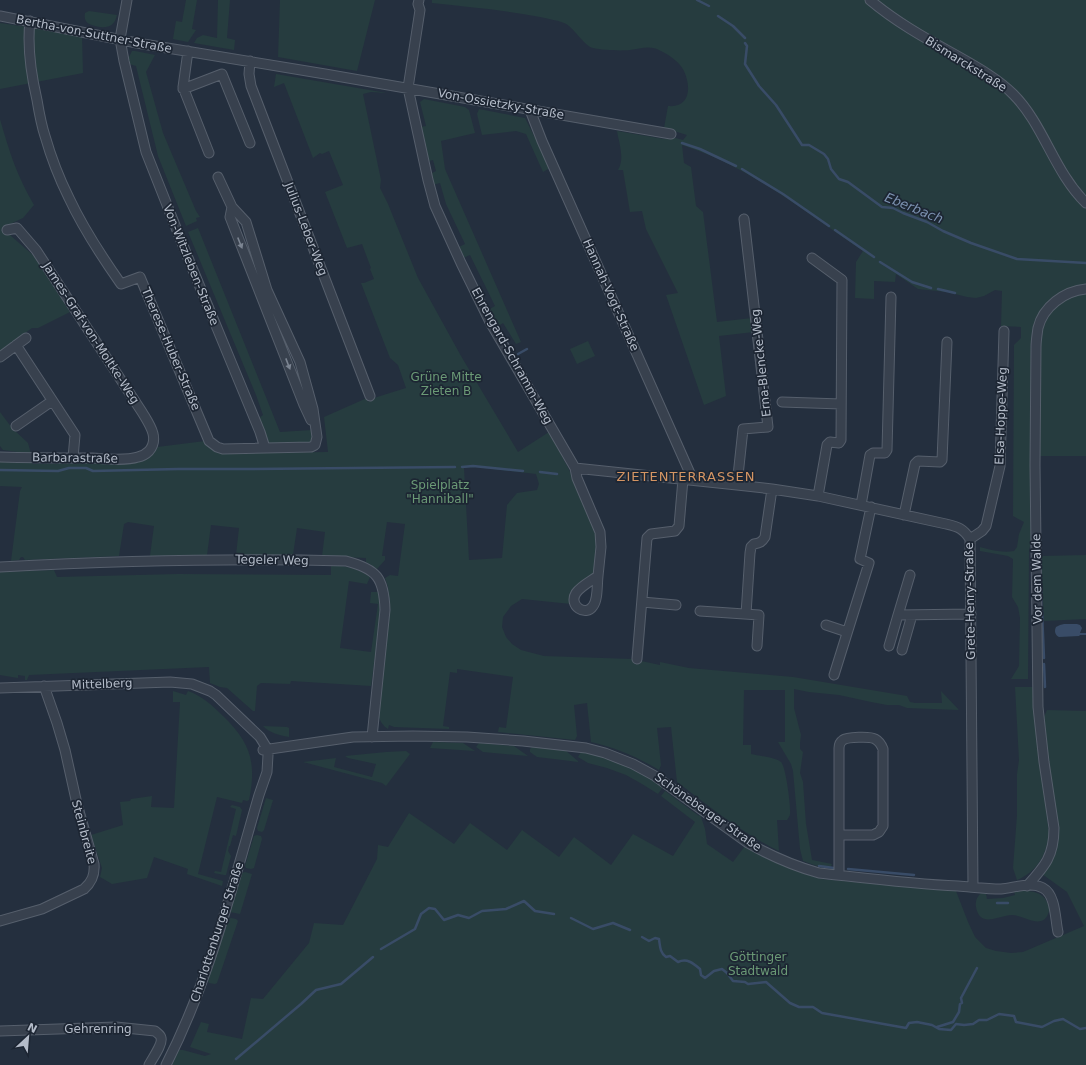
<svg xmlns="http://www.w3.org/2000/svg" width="1086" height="1065" font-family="'DejaVu Sans',sans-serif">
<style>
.green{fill:#263c3f;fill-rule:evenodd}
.water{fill:#394c67}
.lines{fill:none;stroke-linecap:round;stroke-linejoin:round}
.stream{stroke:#394c67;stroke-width:2.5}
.street-casing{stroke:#565f6c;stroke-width:11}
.street{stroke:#38414e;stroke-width:9}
.oneway{fill:#7c8592}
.labels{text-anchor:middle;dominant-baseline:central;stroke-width:3.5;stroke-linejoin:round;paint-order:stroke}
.street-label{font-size:12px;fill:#b4bcc9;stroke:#1d2633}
.park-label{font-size:12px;fill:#6b9a76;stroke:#1d2633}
.water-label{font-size:13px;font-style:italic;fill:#7c92b1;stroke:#1d2633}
.neighbourhood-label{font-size:13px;letter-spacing:1px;fill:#d59563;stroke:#1d2633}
</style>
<rect width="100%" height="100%" fill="#242f3e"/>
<path class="green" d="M186 0H197L192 29 196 30 188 42 173 39 176 21 182 22Z
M218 0H230L227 38 235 40 234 50 194 43 197 38 203 35 217 38Z
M280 0H375L357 71 278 57Z
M432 0H1086V456H1034L1033 536 1029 550 1028 679H1011L1019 666 1020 618 1018 607 1012 597 1013 559 1008 556 980 551V547C991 550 1002 553 1014 551L1017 547 1019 534 1024 522 1013 516 1014 345 1021 338V327L1001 326 1002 291 995 290 984 296 976 298 967 297 947 292 918 289 896 274 895 282 874 281V299L855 298 856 262 863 251C805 212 749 166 682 145L684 163 691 167 696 206 703 212 717 322 752 318 754 332 719 336 726 396 704 405 666 295 678 293 646 229 642 211 630 212 623 170H618C625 159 619 143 617 131L664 139 672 137 683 140 687 135 664 128 668 106C691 108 691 86 684 71 680 62 668 54 659 50 649 45 640 49 630 50 620 51 602 50 593 48 584 46 573 26 564 23 557 20 548 19 540 17 505 10 468 7 432 3Z
M89 11 117 15C115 25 109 28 100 27 91 25 83 24 85 13Z
M0 23 82 35 83 73 0 89Z
M132 51H135L155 55 146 72 163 133 196 211 200 217 196 218 197 221 186 226 158 156 136 66 129 64V57Z
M276 74 387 93 371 92 363 94 381 180 380 188 388 204 418 278 461 356 518 452 549 432 574 479 597 535 599 545 595 574 571 604 522 599 511 606 503 617 502 627 506 637 512 644 521 650 544 656 632 659 660 665V662L689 668 793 677 907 696 910 702 915 703H942L941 691 959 710 907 708 899 705H887L871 702 839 695 809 692 794 689V708L801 735 800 743V749L803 752 800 773 803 782 806 824 812 860 832 864 830 868 817 866 803 861 800 849 793 771 791 764 778 742H785V690H744L743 745H751V754C759 756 774 757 781 762 786 767 791 807 790 814 790 816 788 818 787 820H777L779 851C742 833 710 807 677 782L671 727 657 728 661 765 659 770C637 757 617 748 591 742L587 703 574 705 577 736 575 740 498 732 499 727 506 728 513 677 457 669V673L450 672 443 726 449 727V729L394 727 389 725 388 729C383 726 380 721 378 715L389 609 388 587 385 578 390 575 398 576 405 524 387 522 382 556H385V560L377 569 366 562V558L322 556 325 532 297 528 293 555H236L239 528 211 525 207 555 150 556 154 526 128 522 124 524 119 556 25 560 23 557H21L19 560 11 561 20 491 22 487 0 486V460H21L34 464 139 462 150 457 157 447 205 441 210 448 219 453 328 452 324 417 367 398 368 402 377 397 406 388 398 365 390 358 361 283H364L374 279 370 269 371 268 362 244 347 248 325 192 343 185 329 151 322 154 320 153 313 158 284 83 274 87ZM475 467 536 474 539 484 537 490 517 493 507 505 502 558 469 560 464 468Z
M424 99 465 107 469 110 475 133 441 141 445 169 521 342 516 344 503 323 498 326 488 310 495 306 470 255 463 258 459 247 465 244 446 204 440 183 433 185 430 174 436 171 433 160 429 161 421 127 426 126 420 102Z
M479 109 525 118 550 168 543 172 526 134 516 131 482 135 477 114Z
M0 119C9 151 17 176 34 205L23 218 6 226 11 236 33 255 70 312 38 328H32L0 351Z
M198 228 280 432 312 430C314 436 314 439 310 443L270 444 267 440 259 418 263 415 256 395 188 232Z
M588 341 595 356 577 364 570 349Z
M0 412 12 428 28 443 31 454 3 450 0 446Z
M1086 555V619L1044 621 1041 556Z
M331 564C346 567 358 568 370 577L367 584 349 581 340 648 371 652 378 604 370 603 371 592H378C383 610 378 634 377 653L375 656 371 686 291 681 290 684 261 683 257 686 255 711H253L227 688 220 687 210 683 209 667 29 675 27 680H25V676L18 675V678L0 675V572L54 570 57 577 178 574 331 575Z
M1015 687H1034V704L1049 835C1046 855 1037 872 1017 880L1013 868 1017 815V774L1019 760Z
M173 691 186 695 188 691C202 696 212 705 223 716 250 742 257 762 249 800L247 801 243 800 242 803 217 797 198 874 223 881 222 886 187 874 188 869 154 857 147 878 112 884 100 877 102 868 91 835 123 825 120 802 130 801 131 799 152 796 151 807 174 808 180 702H173Z
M1047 710 1086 711V1065H172L179 1050H183L205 1056 211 1054 190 1047 201 1022 209 1024 207 1032 242 1039 251 998 263 999 309 943 314 923 343 925 377 859 378 845 388 847 409 813 454 844 470 823 507 850 522 830 559 857 574 837 611 865 633 834 673 856 695 822 661 796 665 791 699 816 700 814 705 829 707 844 733 862 745 846 762 856 779 864 821 879 956 891 968 922 975 937 986 948 996 951 1011 953 1023 952 1084 926 1067 892 1042 874 1053 857 1043 719Z
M263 726 287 727 289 728V737C279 735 270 733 263 726Z
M433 742 463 743 475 751 430 748Z
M479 743 514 746 528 756 483 752 476 747Z
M532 747 565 750 579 762 537 757 530 752V749Z
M406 751 410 754 386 786 382 783 303 762 336 758 334 767 372 777 376 764 348 758 345 756 386 752Z
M581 752C613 758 636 770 663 787L658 794 642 784 626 775 607 768 588 763 578 757Z
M266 798 273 800 264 830 262 832 258 831 257 828Z
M232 805 240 807 242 810 236 836 233 835 230 846H229L228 851 231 856 226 875H224L214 873 215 871 221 872 236 809 230 807Z
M257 835 261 836 262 839 254 868 251 869 246 868 245 866 254 836Z
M245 872 252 874 240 914 230 912 242 873Z
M1014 890C1025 891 1041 889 1047 902 1049 905 1050 910 1048 914 1042 930 1023 915 1012 915 999 915 980 929 976 907 975 901 977 897 981 893L986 894 987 899 1003 898 1015 895Z
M231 918 236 919 238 921 217 983 215 984 209 983 208 980 228 919Z"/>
<path class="water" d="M1064 624H1077L1080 625 1082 628 1080 633H1086V635H1080L1079 636 1059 637C1055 635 1054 631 1056 627L1060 625Z"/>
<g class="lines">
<path class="stream" d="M697 0 709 6
M718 16 733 26 745 38
M745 43 747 46 745 64 759 86 776 105 802 145H809L824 154 828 159 831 169 839 179 848 182 882 207 893 208 903 213 927 222 943 231 971 243 1017 259 1086 263
M682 143 700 149 736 166
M742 169 783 194 829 226
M835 230 874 257
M880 262 912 282 931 288
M938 289 955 293
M518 354 527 349
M462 467 473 466 523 471
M0 470 58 471 69 468H86L93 471 178 469H253L455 467
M540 472 557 474
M1041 590V606
M1042 611 1044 658
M1044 664 1045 687
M819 866 834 868
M848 869 914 875
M997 903H1008
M571 918 593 929 613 923 630 930
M642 937 649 941 655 938 659 939C660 946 660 953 666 957L670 956 678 962C687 958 693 963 700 969L701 975 705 978 714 971 722 969 727 973 733 981 745 982 748 984 766 982 790 1003 799 1007H813L822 1013 906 1028 909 1023 917 1022 932 1025 939 1029 951 1030 956 1024 964 1025 973 1024 979 1020H987L999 1014 1014 1016 1016 1022 1042 1027 1054 1021 1063 1019 1080 1029 1086 1028
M381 949 415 929 421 914 429 908 435 909 444 920 458 915 469 918 482 911 506 909 524 901 535 911 554 914
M937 1027 953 1022 959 1012 960 1004 962 1003 961 998 977 968
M236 1059 301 1004 316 990 341 984 373 957"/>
<defs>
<path id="street" d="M127 0 120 39 124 61 146 152 186 253 260 432 265 448
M419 0 418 4 420 10 408 88 428 180 435 206 461 263 490 322 575 468 577 478 600 532 601 547 598 576C591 581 581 586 576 593 568 606 586 617 593 606 598 600 597 584 598 576
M870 0C895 21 923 37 952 53 973 65 996 77 1013 94 1044 125 1054 172 1086 203
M0 16 137 43 325 74 671 134
M30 21C27 47 31 74 37 100 39 112 41 124 45 136 51 157 59 178 69 198 83 228 102 257 121 284L140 277 209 441 217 447 223 449 311 447 315 445 317 437 313 409 300 362 267 290 246 222 232 207 218 177
M188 51 183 87 209 153
M250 61 249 74 251 86 370 396
M183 89 222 74 250 143
M530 110 542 141 693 480
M232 207 230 217 304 405 311 420
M812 258 842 280 841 440 839 443 830 442 827 445 818 496
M16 345 75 435 73 458
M0 357 26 338
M782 402 841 404
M16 426 52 401
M0 457C31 458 62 458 92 458 106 459 126 461 138 457 143 456 146 454 149 451 160 438 149 424 142 412L36 250 17 228 7 230
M575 468 737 485 772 489 818 496 946 524C958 527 963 528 970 539L973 887
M737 485 743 429 768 427 744 219
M861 505 870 455 873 453H885L887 450 891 297
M904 515 915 464 918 461 940 462 942 460 947 342
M970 539 982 531 986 526 1000 466 1004 331
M0 567C115 561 231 558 346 561 377 569 384 578 385 610L372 737
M910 575 898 615 971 614
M642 602 676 605
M700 611 759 615 757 646
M746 614 750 553 751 547 754 544C760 543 762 542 765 537L772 489
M826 625 847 632
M889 646 898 615
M902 650 912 615
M637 659 647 538 651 534 675 531 679 526 683 479
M834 675 869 563 860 559 871 507
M0 688 170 682 192 684 210 691 216 695 260 737 268 750V755L267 772 259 795C232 887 210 979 166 1065
M263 750 353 737 413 736 467 737 523 741 586 748 605 753 633 764 655 776 748 843C771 856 794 866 819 873 865 878 912 884 958 886 972 887 987 889 1001 889 1014 888 1031 881 1043 888 1056 895 1055 919 1058 932
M839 875V748C839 745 840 742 843 740 847 737 870 736 875 739 879 741 881 744 883 749V826L879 832 873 835H839
M1027 886C1045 866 1054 856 1054 828L1044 762 1038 707 1035 465 1036 347C1036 341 1037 335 1038 328 1043 307 1064 291 1086 289
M0 921 42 909 84 889C92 882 95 875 94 864L77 804 65 750 57 723 44 686
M0 1031 116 1027 155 1031C157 1033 161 1035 161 1038 163 1044 152 1059 149 1065"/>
</defs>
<use href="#street" class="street-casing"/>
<use href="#street" class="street"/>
</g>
<defs><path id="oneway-solid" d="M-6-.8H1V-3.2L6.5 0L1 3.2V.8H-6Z"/></defs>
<g class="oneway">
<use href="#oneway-solid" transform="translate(240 243) rotate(68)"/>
<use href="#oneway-solid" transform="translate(288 364) rotate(69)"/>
</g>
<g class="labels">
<g class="street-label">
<text transform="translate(94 34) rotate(11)">Bertha-von-Suttner-Straße</text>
<text transform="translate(966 64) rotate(32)">Bismarckstraße</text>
<text transform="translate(501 104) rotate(10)">Von-Ossietzky-Straße</text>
<text transform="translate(306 229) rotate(69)">Julius-Leber-Weg</text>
<text transform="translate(191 265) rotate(68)">Von-Witzleben-Straße</text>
<text transform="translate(611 295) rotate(66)">Hannah-Vogt-Straße</text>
<text transform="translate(91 333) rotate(57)">James-Graf-von-Moltke-Weg</text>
<text transform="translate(171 349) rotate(67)">Therese-Huber-Straße</text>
<text transform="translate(512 356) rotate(61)">Ehrengard-Schramm-Weg</text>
<text transform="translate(761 363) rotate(-96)">Erna-Blencke-Weg</text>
<text transform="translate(1001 416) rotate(-88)">Elsa-Hoppe-Weg</text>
<text transform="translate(75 458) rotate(1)">Barbarastraße</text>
<text transform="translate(272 560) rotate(1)">Tegeler Weg</text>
<text transform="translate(1037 579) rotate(-91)">Vor dem Walde</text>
<text transform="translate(970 601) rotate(-91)">Grete-Henry-Straße</text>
<text transform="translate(102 684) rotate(-2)">Mittelberg</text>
<text transform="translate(708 812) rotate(35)">Schöneberger Straße</text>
<text transform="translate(84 832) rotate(75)">Steinbreite</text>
<text transform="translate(217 932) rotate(-72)">Charlottenburger Straße</text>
<text x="98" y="1029">Gehrenring</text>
</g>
<g class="park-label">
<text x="446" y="377">Grüne Mitte<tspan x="446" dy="14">Zieten B</tspan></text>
<text x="440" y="485">Spielplatz<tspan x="440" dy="14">"Hanniball"</tspan></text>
<text x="758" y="957">Göttinger<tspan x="758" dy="14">Stadtwald</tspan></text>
</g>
<g class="water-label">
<text transform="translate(914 208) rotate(22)">Eberbach</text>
</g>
<g class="neighbourhood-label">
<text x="686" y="476">ZIETENTERRASSEN</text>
</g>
</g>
<g transform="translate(28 1037) rotate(26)" stroke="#1d2633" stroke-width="3" paint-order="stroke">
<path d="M0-3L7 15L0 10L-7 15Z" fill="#b4bcc9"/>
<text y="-6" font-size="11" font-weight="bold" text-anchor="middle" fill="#b4bcc9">N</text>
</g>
</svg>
